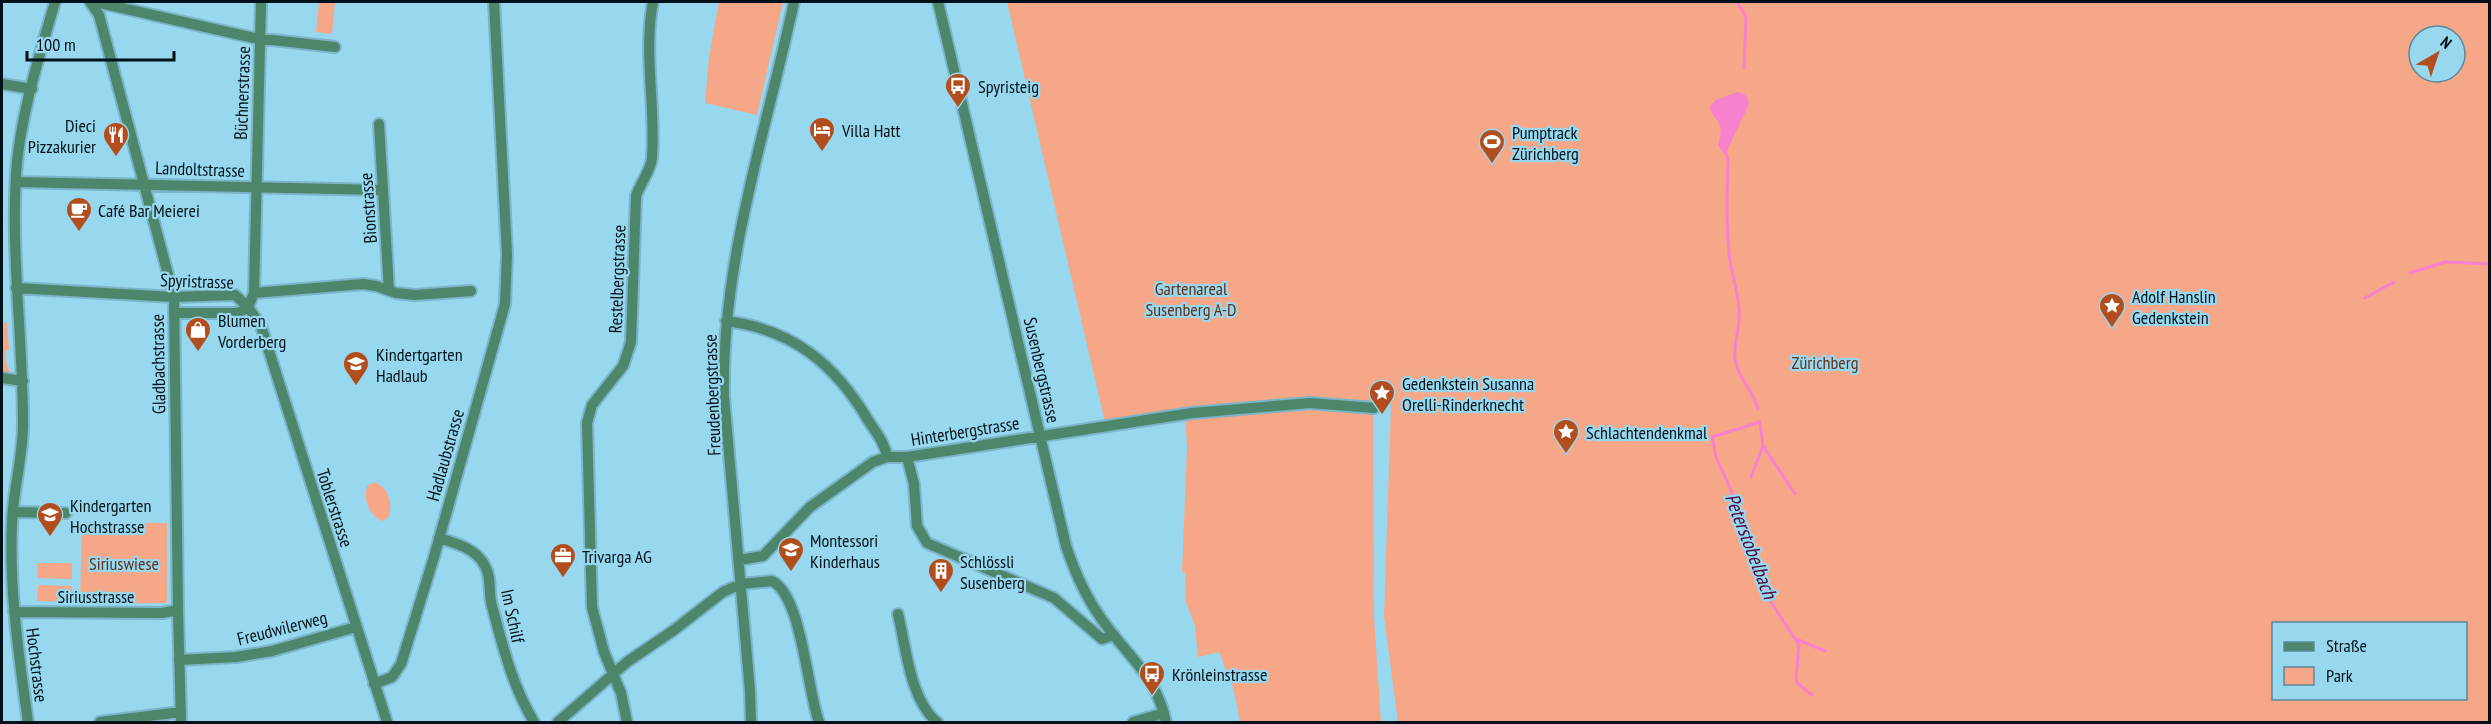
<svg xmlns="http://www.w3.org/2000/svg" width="2491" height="724" font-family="'PT Sans Narrow',sans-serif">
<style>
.green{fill:#f6a787;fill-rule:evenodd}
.water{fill:#f681cc}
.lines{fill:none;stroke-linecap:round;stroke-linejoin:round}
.stream{stroke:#f681cc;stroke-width:3}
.minor-casing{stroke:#7cb4c8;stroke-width:14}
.minor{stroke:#4c866b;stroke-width:10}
.labels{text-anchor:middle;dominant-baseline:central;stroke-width:4.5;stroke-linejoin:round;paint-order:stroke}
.poi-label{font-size:18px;fill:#001119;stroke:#97d8ef;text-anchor:start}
.street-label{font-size:18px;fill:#001119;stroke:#97d8ef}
.park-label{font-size:18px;fill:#62301b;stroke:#97d8ef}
.water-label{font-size:20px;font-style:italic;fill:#4f043b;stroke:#97d8ef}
</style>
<rect width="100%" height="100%" fill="#97d8ef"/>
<path class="green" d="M319 2H335L332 34 316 32Z
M719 2H783L757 115 705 103 709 57Z
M1007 2H2489V722H1398L1384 617 1391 404 1311 400 1373 413 1374 617 1381 722H1240L1234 691 1219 652 1198 657 1195 626 1186 602 1185 573 1182 572 1187 447 1185 410 1105 422ZM2419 36H2455V72H2419ZM2274 624H2466V698H2274Z
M5 322H7L9 349 5 352 7 367 10 371 7 375 2 374V329Z
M375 482C388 488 393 502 389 516L383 521C369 516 363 500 367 486Z
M82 522 167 523V603L80 604Z
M38 563H72V579L37 578Z
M38 585 72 586V602L37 601Z"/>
<path class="water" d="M1737 92C1745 93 1748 97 1749 104L1725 155 1718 145C1725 119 1717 126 1709 107L1716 100Z"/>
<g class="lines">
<path class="stream" d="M1737 2 1746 17 1744 68
M1726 152 1728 161C1727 194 1726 221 1729 254 1731 272 1738 290 1739 309 1741 325 1733 345 1735 359 1738 379 1753 390 1758 409
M2410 273 2445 262 2490 264
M2365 298 2394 282
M1763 446 1795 494
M1751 477 1763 446 1760 422 1712 437 1716 457 1730 488 1767 596 1799 645 1796 678 1797 683 1812 695
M1796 639 1825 651"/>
<defs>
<path id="minor" d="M90 2 99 15 174 297 178 610 181 722
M938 2 1066 546C1075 573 1086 598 1103 621 1128 657 1156 675 1166 722
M100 3 254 38 335 47
M2 84 32 89
M379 124 389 290
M16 182 383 190
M16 288 174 297 235 295 248 307 261 326 387 722
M254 293 261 2
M174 313H238L248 307 254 293 363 284 376 286 396 293 415 295 471 291
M726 321C792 329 835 364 868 420 875 431 885 443 887 457
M2 378 23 381
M907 457 914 484 917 526 927 543 1054 598 1102 639 1114 635
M13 512 66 513
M439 538C456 543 477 549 485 566 492 578 488 593 492 606 503 647 512 685 534 722
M739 560 763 556 810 507 873 462 887 457H907L1192 413 1310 403 1374 408
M14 612 162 613 178 610
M898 614C906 647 910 700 937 722
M179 660 236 657 272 651 356 627
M374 684 392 677 401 664 434 557 505 304 507 254 494 2
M28 722C19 657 9 590 12 523 13 490 23 457 23 424 23 340 11 258 16 174 20 116 39 57 55 2
M100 722 181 712
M558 722 627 662 674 630 723 592 741 584 772 581C802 596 807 690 819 722
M627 722 621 693 604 652 592 607 587 423 592 405 623 366 631 342 636 196C640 184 651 170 652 158 656 107 643 52 653 2
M751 722 750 691 724 397C721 262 766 132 794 2
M1133 722 1164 713"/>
</defs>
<use href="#minor" class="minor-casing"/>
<use href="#minor" class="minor"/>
</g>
<defs>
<symbol id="bus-pin" viewBox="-11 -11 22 30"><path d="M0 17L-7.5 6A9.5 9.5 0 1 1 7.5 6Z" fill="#b24e1e" stroke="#97d8ef"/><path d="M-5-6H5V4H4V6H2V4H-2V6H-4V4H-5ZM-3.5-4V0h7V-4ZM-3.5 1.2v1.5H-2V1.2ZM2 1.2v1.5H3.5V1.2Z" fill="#fff"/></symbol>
<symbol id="hotel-pin" viewBox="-11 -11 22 30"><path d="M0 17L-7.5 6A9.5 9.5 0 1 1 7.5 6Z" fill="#b24e1e" stroke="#97d8ef"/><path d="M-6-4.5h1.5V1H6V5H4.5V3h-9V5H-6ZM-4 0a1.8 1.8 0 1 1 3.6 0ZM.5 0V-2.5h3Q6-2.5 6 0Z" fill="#fff"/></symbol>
<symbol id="restaurant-pin" viewBox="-11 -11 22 30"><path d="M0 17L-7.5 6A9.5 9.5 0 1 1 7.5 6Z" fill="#b24e1e" stroke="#97d8ef"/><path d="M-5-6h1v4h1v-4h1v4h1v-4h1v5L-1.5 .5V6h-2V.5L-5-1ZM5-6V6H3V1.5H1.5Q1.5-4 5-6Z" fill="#fff"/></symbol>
<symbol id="stadium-pin" viewBox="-11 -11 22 30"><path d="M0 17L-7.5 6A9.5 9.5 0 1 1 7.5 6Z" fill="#b24e1e" stroke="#97d8ef"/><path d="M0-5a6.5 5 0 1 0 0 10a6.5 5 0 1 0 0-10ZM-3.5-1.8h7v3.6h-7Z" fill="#fff"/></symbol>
<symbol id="cafe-pin" viewBox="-11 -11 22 30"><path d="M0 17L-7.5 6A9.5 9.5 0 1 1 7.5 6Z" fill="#b24e1e" stroke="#97d8ef"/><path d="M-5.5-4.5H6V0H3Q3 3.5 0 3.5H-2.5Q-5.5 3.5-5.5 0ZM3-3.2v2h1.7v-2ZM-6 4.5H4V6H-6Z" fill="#fff"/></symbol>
<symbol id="sight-pin" viewBox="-11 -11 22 30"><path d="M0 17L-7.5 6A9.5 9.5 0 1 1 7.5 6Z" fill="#b24e1e" stroke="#97d8ef"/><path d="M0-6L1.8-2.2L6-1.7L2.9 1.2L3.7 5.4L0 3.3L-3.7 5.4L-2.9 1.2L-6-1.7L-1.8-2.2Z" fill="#fff"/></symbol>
<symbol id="shop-pin" viewBox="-11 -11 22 30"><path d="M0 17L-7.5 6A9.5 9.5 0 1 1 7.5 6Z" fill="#b24e1e" stroke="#97d8ef"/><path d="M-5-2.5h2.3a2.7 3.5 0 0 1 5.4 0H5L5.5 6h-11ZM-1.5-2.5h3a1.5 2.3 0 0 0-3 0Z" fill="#fff"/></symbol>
<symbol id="school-pin" viewBox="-11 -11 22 30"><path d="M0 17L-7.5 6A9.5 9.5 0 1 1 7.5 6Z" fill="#b24e1e" stroke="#97d8ef"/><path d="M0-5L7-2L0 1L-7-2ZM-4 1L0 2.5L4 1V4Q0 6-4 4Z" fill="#fff"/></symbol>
<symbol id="office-pin" viewBox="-11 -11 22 30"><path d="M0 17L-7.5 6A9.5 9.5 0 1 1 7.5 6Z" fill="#b24e1e" stroke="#97d8ef"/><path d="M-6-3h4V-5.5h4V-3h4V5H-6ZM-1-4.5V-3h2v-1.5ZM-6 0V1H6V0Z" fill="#fff"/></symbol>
<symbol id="building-pin" viewBox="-11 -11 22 30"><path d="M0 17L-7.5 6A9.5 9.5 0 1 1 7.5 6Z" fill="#b24e1e" stroke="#97d8ef"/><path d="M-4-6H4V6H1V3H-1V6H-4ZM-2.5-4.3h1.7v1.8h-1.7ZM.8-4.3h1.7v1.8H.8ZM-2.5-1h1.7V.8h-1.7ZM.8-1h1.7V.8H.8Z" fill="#fff"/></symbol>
</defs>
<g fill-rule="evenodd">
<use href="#bus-pin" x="943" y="71" width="30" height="40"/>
<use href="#hotel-pin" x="807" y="115" width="30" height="40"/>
<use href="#restaurant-pin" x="101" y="120" width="30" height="40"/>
<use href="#stadium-pin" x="1477" y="127" width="30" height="40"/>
<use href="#cafe-pin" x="64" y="195" width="30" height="40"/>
<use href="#sight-pin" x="2097" y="291" width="30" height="40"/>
<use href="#shop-pin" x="183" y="315" width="30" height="40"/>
<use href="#school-pin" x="341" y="349" width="30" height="40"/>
<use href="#sight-pin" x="1367" y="378" width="30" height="40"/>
<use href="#sight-pin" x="1551" y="417" width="30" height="40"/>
<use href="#school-pin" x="35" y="500" width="30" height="40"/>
<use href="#school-pin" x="776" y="535" width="30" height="40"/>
<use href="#office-pin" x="548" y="541" width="30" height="40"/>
<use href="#building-pin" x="926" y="556" width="30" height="40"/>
<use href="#bus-pin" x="1137" y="659" width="30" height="40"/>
</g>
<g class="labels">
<g class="poi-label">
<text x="978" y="86">Spyristeig</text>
<text x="96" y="125" text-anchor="end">Dieci<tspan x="96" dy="21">Pizzakurier</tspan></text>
<text x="842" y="130">Villa Hatt</text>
<text x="1512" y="132">Pumptrack<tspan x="1512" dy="21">Zürichberg</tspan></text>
<text x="98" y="210">Café Bar Meierei</text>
<text x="2132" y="296">Adolf Hanslin<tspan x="2132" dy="21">Gedenkstein</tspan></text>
<text x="218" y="320">Blumen<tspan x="218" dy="21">Vorderberg</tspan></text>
<text x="376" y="354">Kindertgarten<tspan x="376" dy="21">Hadlaub</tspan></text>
<text x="1402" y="383">Gedenkstein Susanna<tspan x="1402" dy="21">Orelli-Rinderknecht</tspan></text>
<text x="1586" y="432">Schlachtendenkmal</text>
<text x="70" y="505">Kindergarten<tspan x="70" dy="21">Hochstrasse</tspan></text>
<text x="810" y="540">Montessori<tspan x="810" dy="21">Kinderhaus</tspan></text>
<text x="582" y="556">Trivarga AG</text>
<text x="960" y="561">Schlössli<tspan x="960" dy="21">Susenberg</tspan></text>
<text x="1172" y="674">Krönleinstrasse</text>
</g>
<g class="street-label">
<text transform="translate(242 93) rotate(-88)">Büchnerstrasse</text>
<text transform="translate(200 169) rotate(2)">Landoltstrasse</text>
<text transform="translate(368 208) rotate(-94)">Bionstrasse</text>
<text transform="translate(617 279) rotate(-88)">Restelbergstrasse</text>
<text transform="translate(197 281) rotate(2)">Spyristrasse</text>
<text transform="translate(158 364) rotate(-91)">Gladbachstrasse</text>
<text transform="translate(1042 370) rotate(77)">Susenbergstrasse</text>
<text transform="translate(712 395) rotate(-92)">Freudenbergstrasse</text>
<text transform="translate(965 431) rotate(-9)">Hinterbergstrasse</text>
<text transform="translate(445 455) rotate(-74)">Hadlaubstrasse</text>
<text transform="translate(335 508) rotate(72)">Toblerstrasse</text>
<text x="96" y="596">Siriusstrasse</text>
<text transform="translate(513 616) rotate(78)">Im Schilf</text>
<text transform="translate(282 628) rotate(-14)">Freudwilerweg</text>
<text transform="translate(37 665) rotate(83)">Hochstrasse</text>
</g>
<g class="park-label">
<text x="1191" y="288">Gartenareal<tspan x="1191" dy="21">Susenberg A-D</tspan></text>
<text x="1825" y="362">Zürichberg</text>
<text x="124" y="563">Siriuswiese</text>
</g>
<g class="water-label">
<text transform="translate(1751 546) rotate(69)">Peterstobelbach</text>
</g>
</g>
<rect width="2491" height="724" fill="none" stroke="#001119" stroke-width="6"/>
<rect x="2272" y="622" width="195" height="78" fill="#97d8ef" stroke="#5b8899" stroke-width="1.5"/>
<rect x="2284" y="642" width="30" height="9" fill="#4c866b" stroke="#5b8899" stroke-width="1.5"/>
<text x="2326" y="652" font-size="18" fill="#001119">Straße</text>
<rect x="2284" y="667" width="30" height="18" fill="#f6a787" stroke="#5b8899" stroke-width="1.5"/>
<text x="2326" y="682" font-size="18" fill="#001119">Park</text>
<g transform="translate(2437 54) rotate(39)"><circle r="28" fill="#97d8ef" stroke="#5b8899" stroke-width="1.5"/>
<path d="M0-4.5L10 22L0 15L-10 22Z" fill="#b24e1e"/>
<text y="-9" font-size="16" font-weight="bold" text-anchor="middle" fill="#001119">N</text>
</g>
<path d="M27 51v9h147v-9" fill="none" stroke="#001119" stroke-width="3"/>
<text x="36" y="51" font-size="18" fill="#001119" stroke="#97d8ef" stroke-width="4.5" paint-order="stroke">100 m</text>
</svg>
